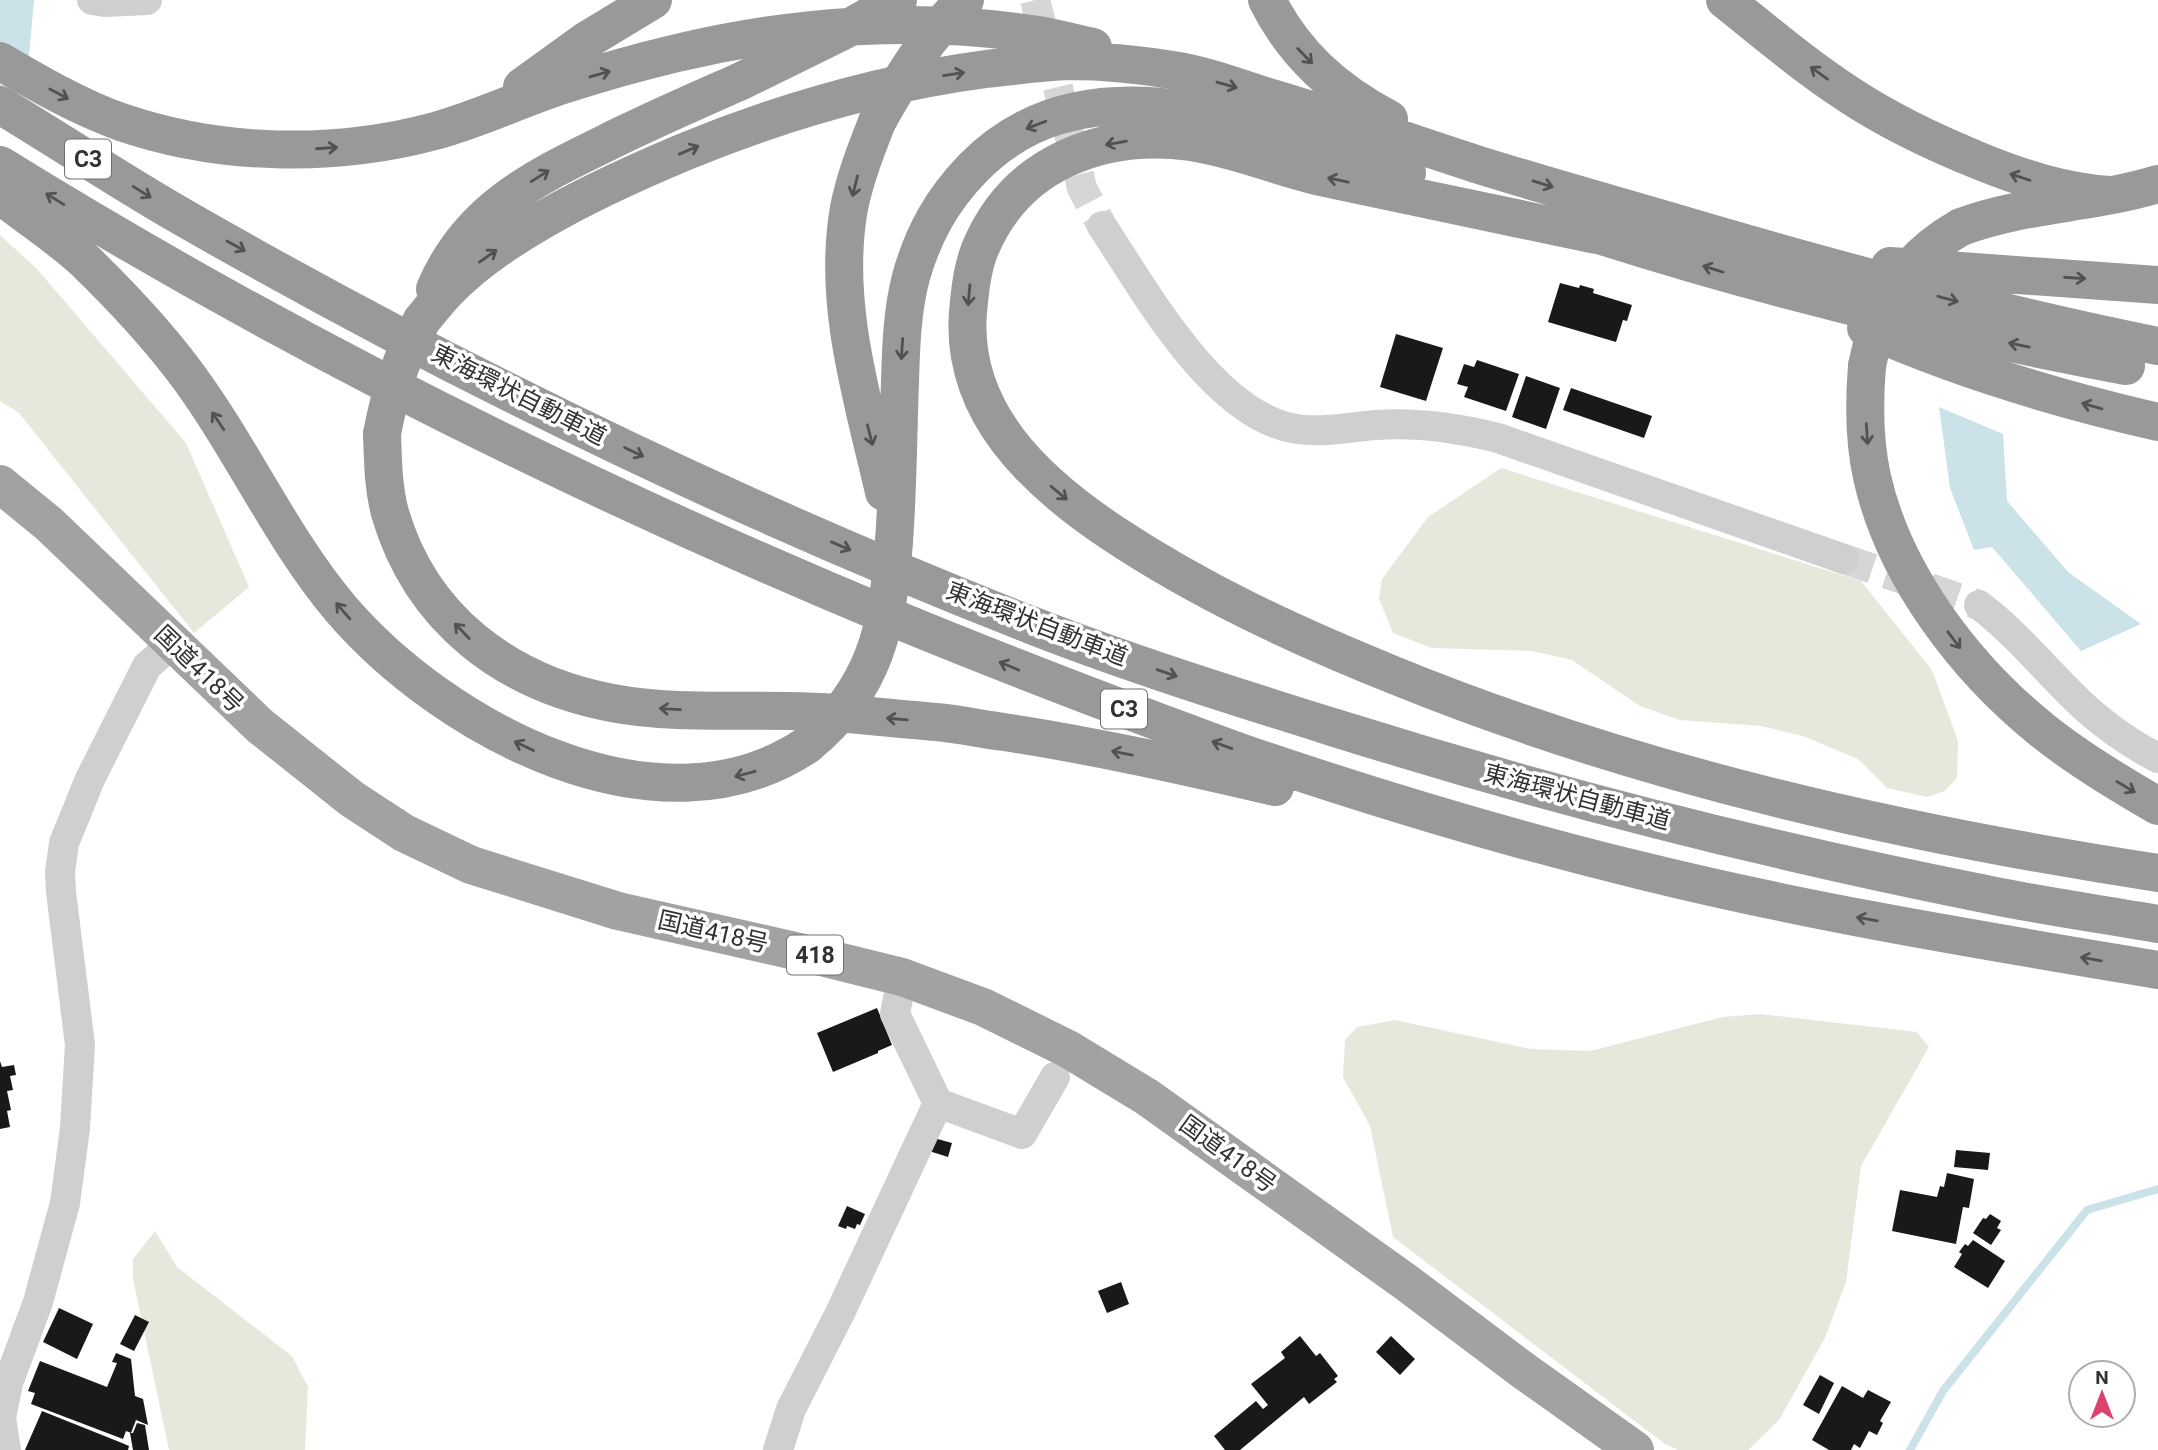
<svg xmlns="http://www.w3.org/2000/svg" width="2158" height="1450" font-family="Roboto,'Noto Sans JP',sans-serif">
<style>
.green{fill:#e5e9dc}
.water{fill:#cae2e8}
.lines{fill:none;stroke-linecap:round;stroke-linejoin:round}
.stream{stroke:#cae2e8;stroke-width:8}
.river{stroke:#cae2e8;stroke-width:46}
.building{fill:#191919}
.minor-tunnel{stroke:#d6d6d6;stroke-width:30;stroke-dasharray:30 15;stroke-linecap:butt}
.minor{stroke:#cfcfcf;stroke-width:30}
.trunk{stroke:#a2a2a2;stroke-width:38}
.motorway{stroke:#999;stroke-width:38}
.motorway-bridge{stroke:#999;stroke-width:38}
.oneway{stroke:#515151}
.labels{text-anchor:middle;dominant-baseline:central;stroke-width:7;stroke-linejoin:round;paint-order:stroke}
.shield{fill:#fff;stroke:#707070;stroke-width:2}
.shield-label{font-size:23px;font-weight:bold;fill:#323232}
.street-label{font-size:24px;fill:#323232;stroke:#fff}
</style>
<rect width="100%" height="100%" fill="#fff"/>
<path class="green" d="M0 235 37 269 186 443 249 587 194 633 19 413 0 401Z
M1501 468 1861 581 1932 670 1958 741 1957 778 1945 791 1927 797 1887 788 1858 759 1803 736 1761 726 1680 720 1640 706 1572 660 1532 651 1432 648 1393 633 1379 599 1382 579 1428 517Z
M1760 1014 1917 1032 1929 1047 1861 1166 1846 1282 1825 1338 1779 1420 1748 1450H1678L1665 1444 1393 1237 1370 1126 1343 1077 1345 1040 1357 1027 1395 1020 1531 1049 1590 1051 1723 1017Z
M155 1231 177 1267 292 1356 308 1387 305 1450H169L133 1279V1259Z"/>
<path class="water" d="M1939 407 2003 434 2007 501 2068 572 2141 624 2081 651 1992 547 1974 550 1950 488Z"/>
<g class="lines">
<path class="stream" d="M1910 1450 1943 1391 2087 1210 2158 1189"/>
<path class="river" d="M0 78 5 65 11 0"/>
</g>
<path class="building" d="M1560 283 1579 288 1580 285 1594 289 1593 293 1632 305 1627 321 1623 320 1616 342 1548 322Z
M1396 334 1443 348 1426 401 1380 387Z
M1477 360 1519 374 1506 411 1464 397 1468 387 1457 384 1464 364 1474 367Z
M1526 376 1560 388 1546 429 1512 417Z
M1571 388 1652 416 1644 438 1563 410Z
M877 1008 892 1045 878 1051V1053L833 1072 817 1033Z
M0 1061 2 1067 14 1065 16 1075 10 1076 13 1090 7 1091 11 1110 7 1111 10 1127 0 1129Z
M934 1138 952 1143 948 1157 929 1151Z
M1956 1150 1990 1153 1988 1170 1954 1167Z
M1947 1173 1974 1179 1969 1208 1963 1207 1956 1244 1892 1231 1900 1190 1937 1197 1940 1186 1944 1187Z
M847 1206 865 1214 860 1225 857 1224 855 1229 847 1226 846 1229 838 1226Z
M1990 1214 2001 1221 1997 1228 2001 1230 1991 1245 1973 1233 1983 1218 1986 1219Z
M1973 1240 2005 1261 1988 1288 1954 1267 1962 1254 1959 1252 1965 1244 1968 1246Z
M1121 1282 1129 1304 1107 1313 1098 1291Z
M59 1308 93 1324 77 1359 43 1342Z
M135 1315 149 1322 134 1351 120 1344Z
M1300 1336 1316 1356 1320 1353 1338 1376 1334 1379 1337 1382 1309 1404 1304 1397 1240 1450H1225L1214 1436 1256 1401 1263 1409 1268 1405 1251 1384 1285 1358 1281 1352Z
M1391 1336 1415 1359 1400 1375 1376 1352Z
M116 1353 131 1359 135 1396 143 1399 148 1425 136 1420 131 1433 126 1431 123 1439 31 1404 35 1393 28 1391 40 1361 107 1387 117 1363 112 1362Z
M1820 1375 1834 1383 1819 1414 1803 1405Z
M1842 1386 1863 1398 1868 1390 1891 1402 1880 1421 1883 1423 1877 1435 1869 1431 1860 1448 1854 1444 1851 1450H1829L1812 1440Z
M42 1411 122 1443 129 1446 128 1450H25Z
M137 1423 145 1425 149 1450H133L130 1433H133Z"/>
<g class="lines">
<path class="minor-tunnel" d="M1035 0 1056 79 1082 188 1102 226
M1844 559 1979 605"/>
<path class="minor" d="M92 0 105 2 147 0
M1102 226C1145 291 1214 417 1297 429 1323 433 1350 427 1376 425 1418 422 1458 428 1498 438L1844 559
M1979 605C2015 632 2043 667 2075 698 2098 721 2130 744 2158 758
M902 977 895 1014 938 1103 1022 1134 1055 1077
M6 1450 1 1418 8 1383 38 1302 65 1203 75 1128 80 1045 61 892 60 872 64 843 90 779 147 666 172 644
M778 1450 791 1409 840 1313 938 1103"/>
<path class="trunk" d="M0 484 49 524 260 726 352 799 404 833 471 865 618 911 817 956 902 977 983 1007 1068 1049 1147 1097 1407 1283 1524 1371 1635 1450"/>
<path class="motorway" d="M1267 0C1294 54 1335 91 1389 119
M1725 0C1765 32 1805 66 1848 94 1890 122 1935 143 1982 162 2024 179 2065 192 2110 195
M0 61C39 84 79 107 121 122 220 156 334 158 435 131 479 119 520 99 563 85 600 73 639 62 677 53 794 25 919 16 1038 35 1056 38 1075 43 1093 47
M522 87 587 40 653 0
M0 105C60 141 118 180 179 215 452 372 738 510 1031 625 1128 663 1230 695 1329 726 1545 794 1764 850 1985 894 2043 906 2101 914 2158 924
M877 122C866 150 855 178 849 208 832 303 863 400 884 492
M0 165C284 341 585 490 893 618 983 655 1073 690 1164 724 1197 736 1230 749 1263 760 1388 802 1515 840 1643 871 1813 913 1986 941 2158 970
M0 195C28 217 59 237 85 261 119 294 153 330 182 368 240 444 280 537 341 609 443 728 658 845 807 745
M1574 227C1755 286 1939 331 2126 366
M1961 227C2025 203 2093 204 2158 184
M1596 235C1506 216 1416 197 1325 178 1280 168 1237 149 1191 142 1103 130 1016 162 980 249 972 269 970 291 968 312 960 412 1035 481 1111 532 1201 592 1297 636 1396 676 1640 775 1898 833 2158 873
M1890 266 2158 285
M435 289C468 211 532 179 604 144 648 122 694 102 739 82
M422 320C430 311 437 301 446 292 503 232 608 184 684 152 781 112 881 83 986 69 1013 66 1041 62 1069 61 1105 61 1143 65 1179 71 1209 76 1239 88 1268 97 1339 118 1409 142 1479 165 1556 189 1633 210 1710 233 1858 276 2007 316 2158 346
M1866 328C1960 370 2058 399 2158 422
M1867 366C1864 403 1864 441 1872 477 1894 575 1965 668 2042 730 2078 759 2118 783 2158 806
M382 434C383 460 383 487 390 513 421 619 506 683 612 703 680 716 750 708 819 712 858 714 897 719 936 722 959 724 981 729 1004 732 1096 746 1185 766 1275 787
M894 541C898 488 898 435 900 382 901 347 902 311 911 277 923 234 942 200 973 168 1089 48 1274 130 1407 173"/>
<path class="motorway-bridge" d="M739 82 843 31 898 0
M877 122C902 77 927 36 965 0
M1867 366C1880 302 1903 260 1961 227
M382 434C390 391 401 358 422 320
M807 745C876 689 888 625 894 541"/>
</g>
<defs><path id="oneway-shaft" d="M-6 0H5M1.5-3L5.5 0L1.5 3" fill="none" stroke-width="1.6" stroke-linecap="round" stroke-linejoin="round" transform="scale(1.75)"/></defs>
<g class="oneway">
<use href="#oneway-shaft" transform="translate(1305 56) rotate(46)"/>
<use href="#oneway-shaft" transform="translate(1819 73) rotate(-144)"/>
<use href="#oneway-shaft" transform="translate(600 74) rotate(-16)"/>
<use href="#oneway-shaft" transform="translate(954 74) rotate(-9)"/>
<use href="#oneway-shaft" transform="translate(1227 85) rotate(16)"/>
<use href="#oneway-shaft" transform="translate(59 94) rotate(28)"/>
<use href="#oneway-shaft" transform="translate(1036 125) rotate(159)"/>
<use href="#oneway-shaft" transform="translate(1116 143) rotate(170)"/>
<use href="#oneway-shaft" transform="translate(327 148) rotate(-4)"/>
<use href="#oneway-shaft" transform="translate(689 150) rotate(-23)"/>
<use href="#oneway-shaft" transform="translate(540 176) rotate(-32)"/>
<use href="#oneway-shaft" transform="translate(2020 177) rotate(-162)"/>
<use href="#oneway-shaft" transform="translate(1338 180) rotate(-168)"/>
<use href="#oneway-shaft" transform="translate(1543 184) rotate(17)"/>
<use href="#oneway-shaft" transform="translate(855 186) rotate(104)"/>
<use href="#oneway-shaft" transform="translate(142 192) rotate(32)"/>
<use href="#oneway-shaft" transform="translate(55 199) rotate(-148)"/>
<use href="#oneway-shaft" transform="translate(236 246) rotate(29)"/>
<use href="#oneway-shaft" transform="translate(488 256) rotate(-35)"/>
<use href="#oneway-shaft" transform="translate(1713 269) rotate(-163)"/>
<use href="#oneway-shaft" transform="translate(2075 278) rotate(4)"/>
<use href="#oneway-shaft" transform="translate(969 295) rotate(95)"/>
<use href="#oneway-shaft" transform="translate(1948 299) rotate(15)"/>
<use href="#oneway-shaft" transform="translate(2019 345) rotate(-168)"/>
<use href="#oneway-shaft" transform="translate(902 349) rotate(94)"/>
<use href="#oneway-shaft" transform="translate(2092 406) rotate(-164)"/>
<use href="#oneway-shaft" transform="translate(218 421) rotate(-124)"/>
<use href="#oneway-shaft" transform="translate(1867 434) rotate(86)"/>
<use href="#oneway-shaft" transform="translate(870 435) rotate(76)"/>
<use href="#oneway-shaft" transform="translate(634 452) rotate(25)"/>
<use href="#oneway-shaft" transform="translate(1059 493) rotate(40)"/>
<use href="#oneway-shaft" transform="translate(841 546) rotate(23)"/>
<use href="#oneway-shaft" transform="translate(343 611) rotate(-131)"/>
<use href="#oneway-shaft" transform="translate(462 631) rotate(-134)"/>
<use href="#oneway-shaft" transform="translate(1954 640) rotate(53)"/>
<use href="#oneway-shaft" transform="translate(1009 666) rotate(-157)"/>
<use href="#oneway-shaft" transform="translate(1167 673) rotate(19)"/>
<use href="#oneway-shaft" transform="translate(670 709) rotate(-177)"/>
<use href="#oneway-shaft" transform="translate(897 719) rotate(-175)"/>
<use href="#oneway-shaft" transform="translate(1222 745) rotate(-160)"/>
<use href="#oneway-shaft" transform="translate(524 746) rotate(-154)"/>
<use href="#oneway-shaft" transform="translate(1122 753) rotate(-169)"/>
<use href="#oneway-shaft" transform="translate(745 774) rotate(165)"/>
<use href="#oneway-shaft" transform="translate(2126 787) rotate(31)"/>
<use href="#oneway-shaft" transform="translate(1867 919) rotate(-170)"/>
<use href="#oneway-shaft" transform="translate(2091 959) rotate(-170)"/>
</g>
<g class="labels">
<g class="shield">
<rect x="65" y="139.5" width="46" height="39" rx="5"/>
<rect x="1101" y="689.5" width="46" height="39" rx="5"/>
<rect x="787" y="935.5" width="56" height="39" rx="5"/>
</g>
<g class="shield-label">
<text x="88" y="159">C3</text>
<text x="1124" y="709">C3</text>
<text x="815" y="955">418</text>
</g>
<g class="street-label">
<text transform="translate(519 395) rotate(27)">東海環状自動車道</text>
<text transform="translate(1037 624) rotate(21)">東海環状自動車道</text>
<text transform="translate(199 669) rotate(44)">国道418号</text>
<text transform="translate(1577 797) rotate(15)">東海環状自動車道</text>
<text transform="translate(713 932) rotate(13)">国道418号</text>
<text transform="translate(1228 1154) rotate(36)">国道418号</text>
</g>
</g>
<g transform="translate(2102 1394)"><circle r="33" fill="#ffffff" stroke="#adadad" stroke-width="2"/>
<path d="M0-5L12 26L0 18L-12 26Z" fill="#dc426a"/>
<text y="-10" font-size="19" font-weight="bold" text-anchor="middle" fill="#323232">N</text>
</g>
</svg>
